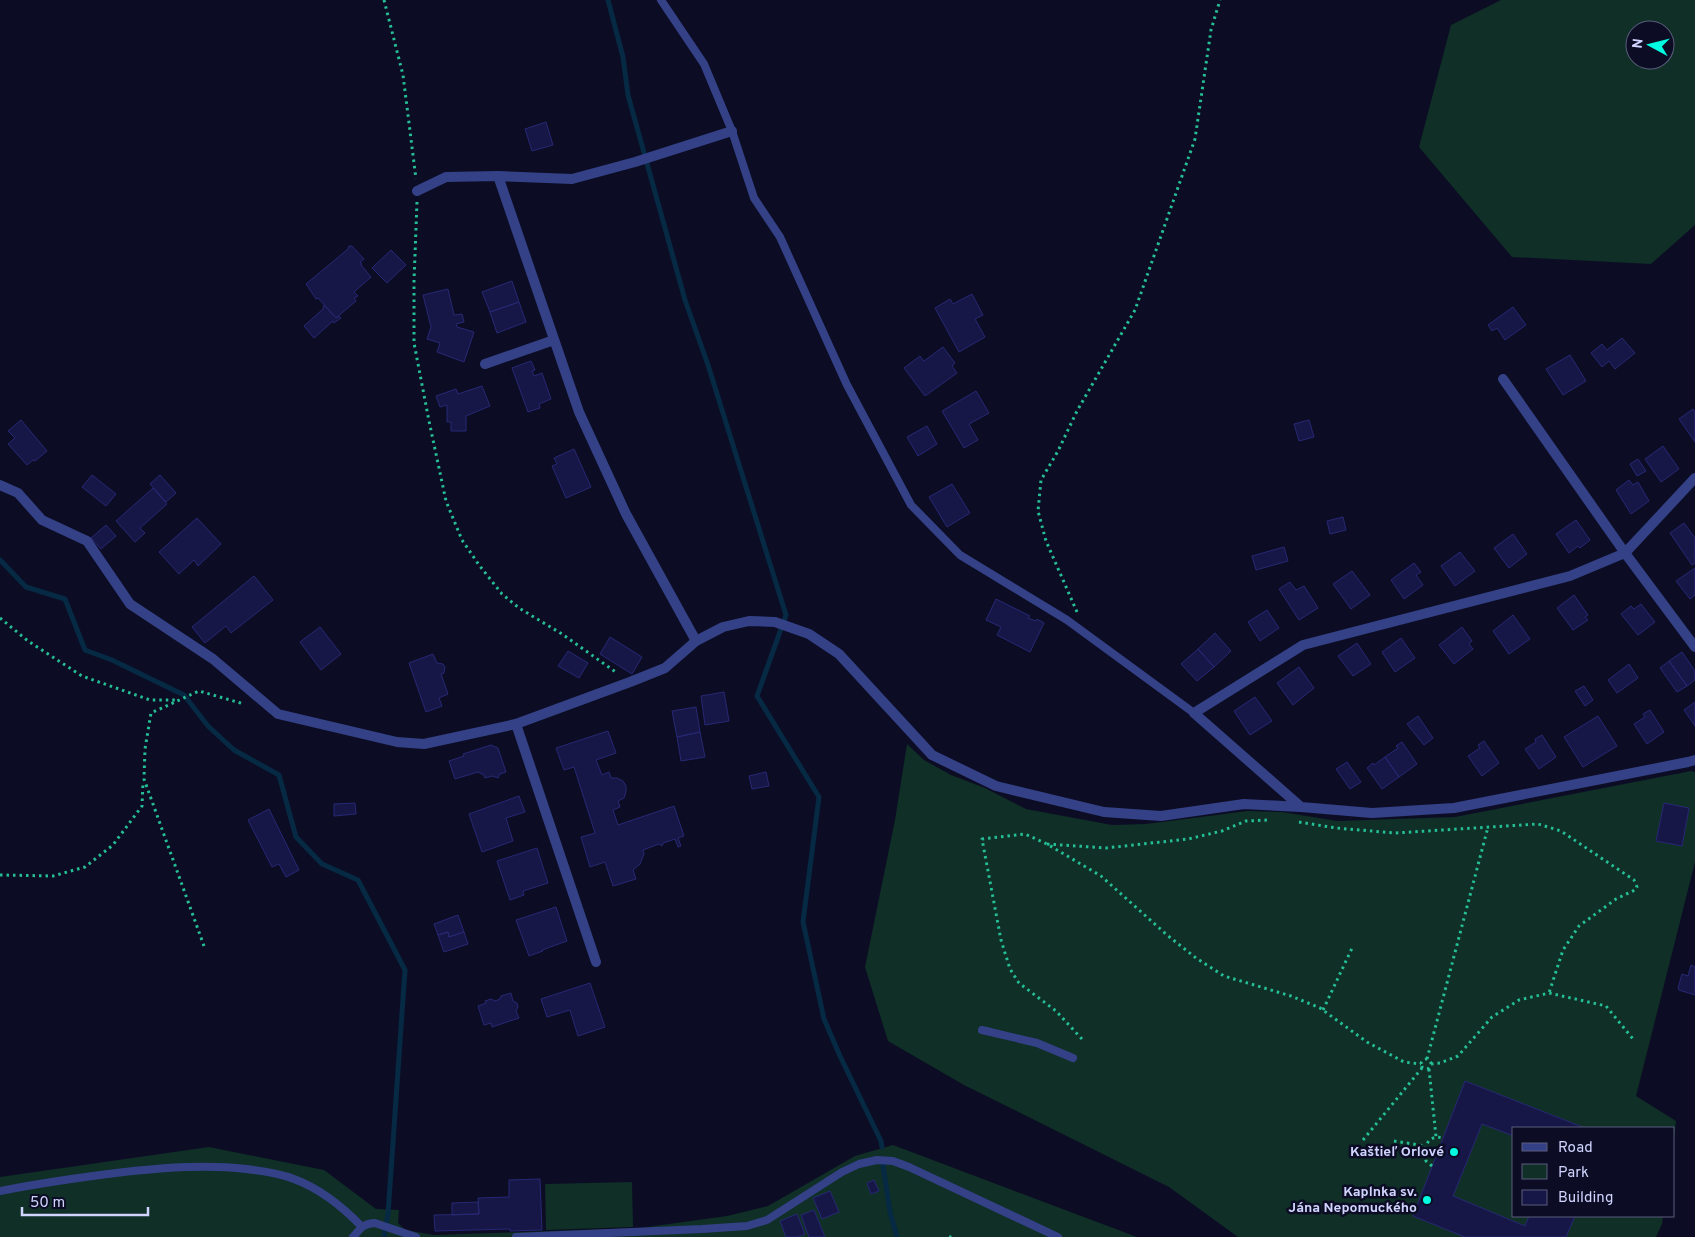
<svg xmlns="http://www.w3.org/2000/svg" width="1695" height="1237" font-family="Overpass,sans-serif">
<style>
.green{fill:#0f2f27;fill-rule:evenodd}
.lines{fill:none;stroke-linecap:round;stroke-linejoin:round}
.stream{stroke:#062944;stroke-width:5}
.building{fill:#171747;stroke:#272874}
.path{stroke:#25be95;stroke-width:3;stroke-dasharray:2.5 4;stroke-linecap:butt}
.service{stroke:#344187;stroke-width:8}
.minor{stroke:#344187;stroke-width:10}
.poi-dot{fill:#00fbe1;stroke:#0c0d24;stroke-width:2}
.labels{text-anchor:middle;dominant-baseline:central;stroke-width:5;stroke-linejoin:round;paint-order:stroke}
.poi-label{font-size:14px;font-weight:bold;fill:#d0d4ff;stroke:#0c0d24;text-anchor:end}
</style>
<rect width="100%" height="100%" fill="#0c0d24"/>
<path class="green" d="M1501 0H1695V225L1651 264 1512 257 1419 147 1451 25ZM1635 30H1665V60H1635Z
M907 744 924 760 951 775 985 788 1026 809 1112 825 1146 824 1248 811 1282 812 1337 821 1455 817 1691 771 1695 772V862L1636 1096 1676 1121 1674 1139V1128H1514V1216H1663L1662 1224 1656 1237H1238L1169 1187 964 1085 888 1041 865 967 895 820Z
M893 1145 1137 1237H0V1177L209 1147 324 1170 376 1209 399 1210 398 1223 405 1230 434 1235 640 1228 727 1216 768 1206 855 1156Z
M632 1182 633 1227 546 1230 545 1184Z"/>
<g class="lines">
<path class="stream" d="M608 0 623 57 628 95 685 300 708 365 786 615 757 696 819 797 803 922 824 1019 840 1056 881 1141 882 1147
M0 560 26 587 65 599 85 650 112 660 184 695 208 726 234 750 279 775 296 837 322 864 358 880 405 970 388 1214 384 1237
M883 1165 890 1212 897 1237"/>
</g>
<path class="building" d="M546 122 553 145 532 151 525 129Z
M349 246H352L364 259 360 262 362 264 361 265 371 277 354 292 358 296 354 298 356 301 336 318 318 298 316 299 306 284 348 249Z
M391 250 406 265 387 283 372 268Z
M512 281 519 302 490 312 482 292Z
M448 289 454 315 462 314 464 322 456 324 457 327 474 332 464 362 437 352 440 343 427 339 431 327 423 295Z
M972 294 983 315 975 319 985 337 959 352 935 308 950 299 953 304Z
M519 302 526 322 497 333 490 312Z
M324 305 336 318 339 316 341 318 334 323 333 321 314 338 304 326 323 309Z
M1513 307 1526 325 1505 340 1497 328 1492 331 1488 325Z
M1622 338 1635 353 1615 369 1609 361 1602 367 1591 353 1602 344 1607 350Z
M943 347 955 363 952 366 957 373 925 396 904 368 920 356 924 361Z
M1570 355 1586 381 1563 395 1546 369Z
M531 361 535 370 532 371 534 376 542 373 551 399 539 404 540 408 528 412 512 368Z
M482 386 490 406 466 416V431H451V422H447V405L440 407 436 396 456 389 458 394Z
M976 391 989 413 969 424 978 440 964 448 942 411Z
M1693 409 1695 412V442L1679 419Z
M21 420 47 451 35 461 33 460 27 465 8 444 15 438 8 431Z
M1309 420 1314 437 1299 441 1294 424Z
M927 426 937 444 918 456 907 437Z
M1663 446 1679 469 1661 482 1645 459Z
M574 449 591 487 566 498 552 466 557 464 554 458Z
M1638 459 1646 471 1637 476 1630 464Z
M92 475 116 494 106 506 82 487Z
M160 475 176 493 166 502 150 484Z
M1629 480 1633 485 1638 482 1649 501 1631 514 1616 490Z
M952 484 970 513 947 527 929 497Z
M153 488 167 504 140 528 145 533 135 542 116 521Z
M1343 517 1346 530 1330 534 1327 521Z
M197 518 221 544 198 566 194 560 179 574 159 552Z
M1576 520 1590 540 1580 548 1578 546 1569 553 1556 534Z
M1684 523 1695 538V563L1692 565 1670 533Z
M106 525 116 536 101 549 91 538Z
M1513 534 1527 554 1509 568 1494 548Z
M1284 547 1288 561 1256 570 1252 556Z
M1460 552 1475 571 1455 586 1441 566Z
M1414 563 1421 572 1416 575 1423 585 1404 599 1391 580Z
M1695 568V595L1690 599 1676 581Z
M1352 571 1370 595 1351 609 1333 584Z
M254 576 273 600 231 633 226 626 205 643 192 627Z
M1290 582 1296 590 1304 586 1318 608 1299 620 1279 589Z
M1574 595 1588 615 1585 617 1588 620 1573 630 1557 608Z
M996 599 1030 616 1028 618 1036 621 1037 619 1044 623 1030 652 997 635 1001 627 986 620Z
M1641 604 1655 622 1638 635 1621 614 1631 606 1634 609Z
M1267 610 1279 628 1260 641 1248 622Z
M1513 615 1530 639 1509 654 1493 631Z
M320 627 341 654 321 670 300 642Z
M1462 627 1472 641 1469 644 1473 649 1454 664 1439 645Z
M1215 633 1231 651 1214 667 1198 649Z
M610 637 642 657 632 674 600 654Z
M1401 638 1415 658 1395 672 1382 652Z
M1357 643 1371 664 1353 676 1338 656Z
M1198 649 1214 667 1197 681 1181 664Z
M568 651 588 663 579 678 558 666Z
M1682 652 1695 671V680L1687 686 1669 661Z
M433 654 437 663 443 664 445 667 444 673 441 674 448 694 439 698 442 706 426 712 409 663Z
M1669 661 1687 686 1677 692 1660 668Z
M1629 664 1638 678 1617 693 1608 680Z
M1299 667 1314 688 1293 705 1277 683Z
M1584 686 1593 700 1585 706 1575 691Z
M724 692 729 721 705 725 701 696Z
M1255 697 1272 721 1250 735 1234 711Z
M1695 702V726L1684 710Z
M696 707 700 732 677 737 672 711Z
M1650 710 1664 732 1647 744 1634 724 1645 717 1643 714Z
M1418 716 1433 738 1424 745 1407 724Z
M1598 716 1617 746 1583 767 1564 737Z
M608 731 616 753 596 760 602 775 609 772 611 778H617L623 781 626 786V792L624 798 618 801 620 807 613 810 618 825 674 806 684 836 678 838 681 846 678 847 675 839 663 843 662 846 659 844 643 850 644 854 640 864 633 870 636 879 613 886 605 862 590 867 581 837 595 833 574 767 564 770 556 748Z
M700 732 705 757 681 761 677 737Z
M1542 735 1556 757 1539 769 1525 749 1536 742 1535 739Z
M1484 741 1499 763 1482 776 1468 756 1480 748 1478 745Z
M1402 742 1417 764 1399 777 1385 757 1398 748 1396 746Z
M491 745 498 748 506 772 500 774 498 778 492 776 485 778 484 775 478 772 455 779 449 761 464 756 463 754Z
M1385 757 1399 777 1382 789 1367 768 1373 763 1374 765Z
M1347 762 1361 782 1350 789 1336 769Z
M766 772 769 786 752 789 749 776Z
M519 796 525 812 506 818 513 841 482 852 469 814Z
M355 803 356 814 334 816V804Z
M1664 803 1689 808 1682 846 1656 841Z
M269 809 299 870 286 877 279 864 272 867 248 820Z
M537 848 548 883 523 891 524 895 510 900 497 861Z
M556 907 567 941 542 950 543 951 529 956 516 920Z
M458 915 464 932 449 937 448 932 438 935 434 924Z
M448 932 449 937 464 932 468 944 444 952 438 935Z
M1691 965 1695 967V995L1679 990 1678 988 1682 974 1688 976Z
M590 983 605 1027 578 1036 570 1010 547 1017 541 999Z
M511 993 513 1001 517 1003 518 1007 516 1011 519 1018 492 1027 491 1023 484 1025 478 1006 486 1003 485 1001 491 999 495 1001 500 999 501 996Z
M1465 1081 1585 1128H1514V1136L1482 1124 1453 1196 1525 1226 1529 1216H1575L1566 1237H1465L1413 1216Z
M540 1179 542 1230 510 1231V1229L435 1231 434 1215 479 1214 478 1198 509 1197V1180Z
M874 1180 879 1191 871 1194 867 1183Z
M830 1191 839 1212 822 1219 813 1198Z
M478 1202 479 1214 452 1215V1203Z
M814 1210 825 1237H809L801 1215Z
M797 1214 805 1234 798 1237H786L780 1221Z"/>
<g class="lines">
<path class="path" d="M384 0 403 75 416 179
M417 202 414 281V343L429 421 446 501 462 540 479 565 502 594 519 608 562 634 617 673
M1077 612 1046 541 1038 511 1041 480 1058 451 1077 411 1135 310 1195 139 1211 30 1220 0
M0 618 28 641 82 676 150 700H178
M1299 822 1336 828 1395 833 1538 824 1561 831 1634 880 1637 887 1635 890 1616 899 1579 926 1563 950 1549 993
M1047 844 1106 848 1188 839 1222 831 1246 821 1268 820
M0 875 53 876 85 867 113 845 142 806 143 782
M204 946 144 779 145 749 151 713 199 691 244 704
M1323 1010 1353 946
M1082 1039 1056 1011 1019 983 1010 969 1001 940 982 839 1025 834 1047 844 1101 876 1167 935 1196 958 1224 976 1291 996 1320 1008 1367 1042 1404 1062 1421 1064
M1421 1064a5 5 0 1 1 10 0a5 5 0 1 1-10 0Z
M1427 1059 1488 827
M1431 1064 1440 1063 1458 1056 1492 1017 1519 1000 1549 993 1606 1006 1633 1039
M1429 1069 1436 1137
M1363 1140 1422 1068
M1394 1141 1425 1146
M1432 1166 1426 1161C1423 1148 1427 1134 1443 1138
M949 1237H954"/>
<path class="service" d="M661 0 704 64 732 131 754 198 780 237 847 385 911 505 960 555 1067 620 1194 713
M982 1030 1037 1043 1073 1058
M0 1191C41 1183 83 1177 124 1172 165 1168 205 1164 246 1169 263 1171 279 1173 294 1179 321 1189 343 1207 362 1227
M353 1237C360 1229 364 1223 375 1223L416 1237
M516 1237 702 1229 747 1226 767 1220 842 1172 859 1164 877 1160 893 1161 909 1167 1058 1237"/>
<path class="minor" d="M498 176 579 412 626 514 696 641
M417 191 446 177 498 176 572 179 635 162 732 131
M485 364 554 340
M1503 379 1625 553 1695 647
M1695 478 1625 553 1570 576 1303 645 1194 713 1301 807 1372 813 1454 808 1688 762 1695 760
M0 485 18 493 42 520 87 541 130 604 213 659 278 714 397 742 424 744 516 724 630 682 665 668 696 641 723 627 749 621 775 622 809 634 839 654 932 755 996 786 1104 812 1161 816 1244 804 1301 807
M516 724 596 962"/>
</g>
<g class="poi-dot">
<circle cx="1454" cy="1152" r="5"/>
<circle cx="1427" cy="1200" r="5"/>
</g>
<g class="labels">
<g class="poi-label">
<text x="1444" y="1152">Kaštieľ Orlové</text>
<text x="1417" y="1192">Kaplnka sv.<tspan x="1417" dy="16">Jána Nepomuckého</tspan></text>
</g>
</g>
<rect x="1512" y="1127" width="162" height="90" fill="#0c0d24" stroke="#5a5d7c"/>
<rect x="1522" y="1143" width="25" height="8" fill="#344187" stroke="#5a5d7c"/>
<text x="1558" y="1152" font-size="15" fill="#d0d4ff">Road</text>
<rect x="1522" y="1164" width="25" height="15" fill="#0f2f27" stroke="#5a5d7c"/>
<text x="1558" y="1177" font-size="15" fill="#d0d4ff">Park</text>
<rect x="1522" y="1190" width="25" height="15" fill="#171747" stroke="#5a5d7c"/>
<text x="1558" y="1202" font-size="15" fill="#d0d4ff">Building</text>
<g transform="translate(1650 45) rotate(277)"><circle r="24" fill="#0c0d24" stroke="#5a5d7c"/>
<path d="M0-4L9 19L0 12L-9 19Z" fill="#00fbe1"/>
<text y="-8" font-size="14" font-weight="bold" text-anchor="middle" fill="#d0d4ff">N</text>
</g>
<path d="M22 1207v8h126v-8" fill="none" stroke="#d0d4ff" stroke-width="2.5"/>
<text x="30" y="1207" font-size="15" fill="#d0d4ff" stroke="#0c0d24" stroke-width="4" paint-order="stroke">50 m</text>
</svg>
